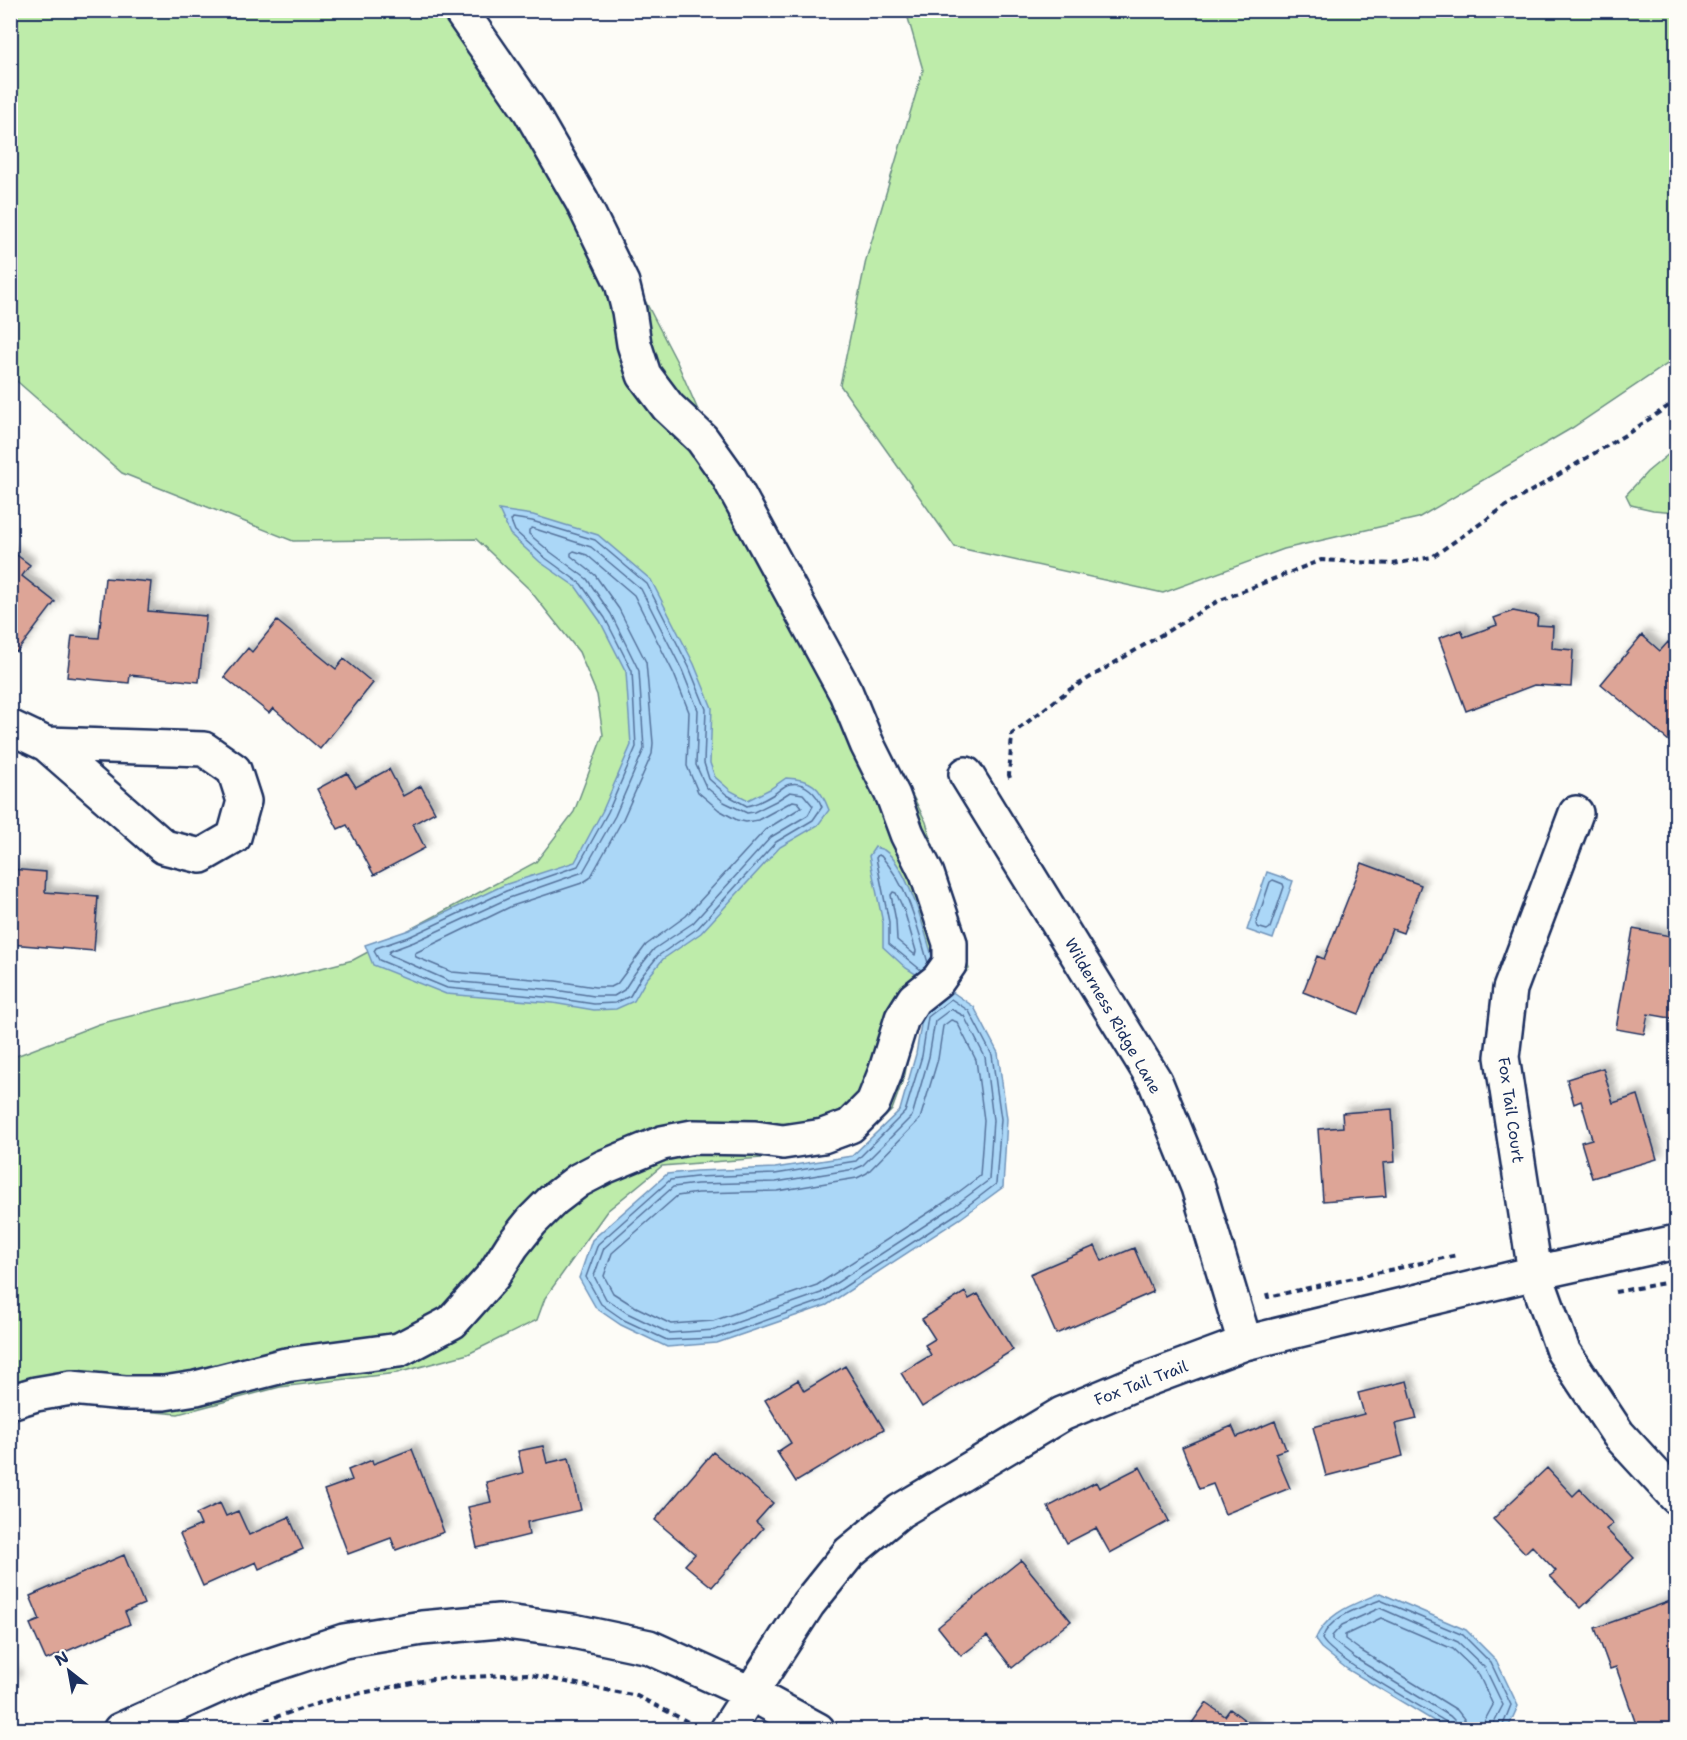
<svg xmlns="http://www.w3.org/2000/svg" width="1687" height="1740" font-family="'Shantell Sans',sans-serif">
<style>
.green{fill:#beecaa;stroke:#6c8e84;stroke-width:1.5}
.water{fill:#abd7f7;stroke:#7194ba;stroke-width:1.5}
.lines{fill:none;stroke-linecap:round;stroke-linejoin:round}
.shore{stroke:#55729b;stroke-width:1.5}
.building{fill:#dda597;stroke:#1b2f5e;stroke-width:1.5;filter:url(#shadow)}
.minor-casing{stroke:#1b2f5e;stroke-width:38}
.path{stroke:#1b2f5e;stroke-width:4;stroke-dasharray:6 4.5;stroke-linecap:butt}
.minor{stroke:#fdfcf7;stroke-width:33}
.labels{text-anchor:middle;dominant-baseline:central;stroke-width:6;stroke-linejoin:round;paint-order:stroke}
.street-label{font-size:16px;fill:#1b2f5e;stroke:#fdfcf7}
</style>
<defs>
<filter id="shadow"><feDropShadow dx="5.5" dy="-5.5" stdDeviation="3" flood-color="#0004"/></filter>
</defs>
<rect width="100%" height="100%" fill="#fdfcf7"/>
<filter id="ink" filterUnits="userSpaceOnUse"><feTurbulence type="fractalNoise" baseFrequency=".0167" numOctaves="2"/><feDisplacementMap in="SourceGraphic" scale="12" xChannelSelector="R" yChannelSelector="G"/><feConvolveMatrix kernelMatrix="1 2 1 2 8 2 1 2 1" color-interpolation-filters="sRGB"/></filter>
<g filter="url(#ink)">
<path class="green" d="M11 11H480L639 289 677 362 704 424 846 665 926 822 969 969 915 1014 905 1074 892 1110 861 1140 845 1147 812 1154 662 1166 607 1211 545 1298 537 1320 468 1354 397 1373 280 1387 178 1414 62 1404 11 1420V1058L99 1024 353 960 536 862 574 812 603 735 597 695 579 652 529 589 476 539 293 541 122 473 11 376Z
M906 11H1676V358L1572 428 1418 518 1284 549 1163 593 955 547 840 385 866 260 923 70Z
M1676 448V512L1653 510 1631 505 1626 495 1647 472Z"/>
<path class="water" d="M499 510 533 515 598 535 651 580 694 664 712 708 710 763 715 777 731 791 748 800 770 789 786 778C811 779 820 786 829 810L818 825 780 847 701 933 663 959 646 980 634 1001 616 1009 594 1010 553 1003 446 994 373 965 365 945 409 930 504 885 575 862 603 810 631 745 626 672 600 621 576 587 540 562 510 534Z
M875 847C876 848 883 849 884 850 909 866 928 942 936 971L925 980 906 968 883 947V923L869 856Z
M1267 872 1293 881 1273 939 1247 930Z
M951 991 974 1007 998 1053 1007 1119 1003 1187 961 1218 827 1305 717 1343 667 1347 621 1325 596 1308 579 1278 592 1240 667 1174 696 1171 775 1168 852 1156 900 1110 916 1054 923 1013Z
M1380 1593 1466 1630 1496 1660 1518 1706 1509 1726 1503 1729H1447L1347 1669 1321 1648 1315 1640C1326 1612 1355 1604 1380 1593Z"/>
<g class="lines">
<path class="shore" d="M513 518 532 521 595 540 647 584 689 667 706 709 704 763 709 779 727 795 747 806C756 804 766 799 774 794 779 791 784 785 790 784 805 781 817 794 822 807L813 820 776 842 698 928 658 956 641 977 630 996 615 1003 594 1004 554 998 447 988 379 960 374 951 376 948 411 936 506 891 578 866 608 812 636 747 632 671 605 618 581 584 544 557 515 531 511 521Z
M532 528 591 547 641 589 682 670 698 710 696 765 706 787 724 802 747 813 754 812 776 801 790 792 803 794 813 806 808 815 771 837 693 923 654 949 635 973 624 990 614 996H594L555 990 449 981 388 954 390 951 414 942 509 898 583 872 615 816 644 749 639 671 611 614 587 579 549 551 529 534V530Z
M574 551 587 555 634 595 674 674 689 712 687 766 698 792 719 810 737 820 746 822 758 820 793 801 798 802 802 807 765 830 686 916 646 945 617 984 611 987H595L556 981 452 972 416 957 415 953 512 906 582 883 590 878 623 819 652 754 653 743 646 662 619 609 595 575 571 556V553Z
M1273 880 1283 884 1284 887 1270 928 1267 930 1257 927 1256 924 1270 882Z
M893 892 896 893 904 910 916 951 915 955 897 940 896 921 891 895Z
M921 970 889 944V922L876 858 878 855 881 856C908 886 917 925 928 963
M951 999 969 1011 992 1055 1001 1119 996 1184 958 1213 824 1300 716 1338 667 1340 624 1320 601 1304 586 1277 598 1244 670 1180 696 1177 775 1174 856 1161 905 1112 922 1056 928 1017Z
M951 1009 964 1016 985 1057 993 1120 989 1180 953 1207 821 1293 715 1330 669 1333 627 1313 606 1299 594 1276 604 1248 673 1187 697 1184 776 1182 855 1169 862 1166 912 1116 929 1057 935 1021Z
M951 1020 957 1022 976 1060 984 1120 980 1176 948 1200 817 1285 713 1321 671 1324 632 1305 613 1293 604 1276 612 1253 677 1196 698 1193 777 1191 857 1178 867 1173 920 1119 938 1059 943 1026Z
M1449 1730 1446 1722C1422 1707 1333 1659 1322 1639 1329 1616 1360 1608 1380 1600L1463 1635 1491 1663 1511 1705 1501 1730
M1457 1730 1455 1721 1450 1716 1355 1658 1332 1640V1636L1342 1625 1380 1608 1458 1642 1485 1668 1503 1705 1494 1722 1493 1730
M1466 1730 1464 1719 1457 1710 1360 1650 1345 1639V1635L1381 1618 1453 1649 1478 1673 1493 1705 1485 1720 1484 1730"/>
</g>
<path class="building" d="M10 550 30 565 22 576 55 602 17 652 10 647Z
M105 578 151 582 148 611 206 616 199 682 130 675 129 683 67 677 72 636 99 638Z
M1513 611 1538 616 1537 625 1553 626 1552 648 1573 650 1571 687 1534 685 1466 711 1439 638 1461 630 1464 637 1497 625 1494 618Z
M277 621 336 669 344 659 373 683 320 749 273 708 269 713 224 677 248 648 252 652Z
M1642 635 1660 651 1668 642 1676 649V747L1601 684Z
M389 769 403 796 421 786 435 812 413 824 425 848 374 875 347 825 338 829 317 789 347 773 356 787Z
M1362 863 1421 885 1403 933 1392 929 1359 1014 1303 992 1317 956 1324 959Z
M10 869 46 872 45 892 98 896 94 951 10 944Z
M1633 929 1676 937V1019L1648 1014 1644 1034 1616 1029Z
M1603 1068 1613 1103 1638 1095 1657 1159 1592 1178 1581 1142 1592 1139 1581 1101 1574 1104 1567 1079Z
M1392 1109 1395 1162 1383 1163 1386 1196 1323 1201 1318 1129 1343 1127 1342 1113Z
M1095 1246 1102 1261 1134 1248 1153 1292 1056 1334 1030 1274Z
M965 1292 969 1299 978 1294 1013 1350 922 1407 901 1373 931 1355 925 1345 935 1339 922 1319Z
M845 1366 884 1429 796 1482 777 1452 791 1443 765 1400 798 1380 804 1391Z
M1407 1381 1417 1419 1395 1424 1403 1456 1326 1476 1313 1427 1364 1414 1358 1393Z
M1275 1421 1286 1449 1275 1453 1290 1488 1225 1514 1213 1484 1199 1489 1182 1447 1232 1426 1237 1437Z
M543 1446 547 1463 569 1458 581 1510 527 1522 529 1535 477 1548 468 1507 491 1502 486 1482 523 1473 518 1451Z
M412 1449 444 1532 396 1550 391 1538 348 1554 324 1490 352 1480 348 1470 372 1460 373 1464Z
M713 1452 773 1503 756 1522 763 1528 712 1587 685 1565 695 1554 655 1520Z
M1140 1467 1169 1521 1110 1553 1096 1528 1067 1543 1048 1507 1096 1482 1099 1488Z
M1547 1468 1573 1496 1580 1489 1613 1524 1606 1529 1634 1558 1581 1608 1550 1576 1556 1571 1532 1546 1525 1553 1493 1519Z
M220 1503 226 1516 238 1511 249 1535 289 1517 303 1549 259 1569 256 1562 203 1586 180 1534 201 1525 196 1514Z
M124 1555 144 1604 125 1612 130 1624 46 1660 30 1624 40 1620 30 1596Z
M1021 1560 1071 1621 1012 1668 987 1636 961 1656 938 1627Z
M1676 1599V1730H1638L1616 1667 1610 1669 1595 1628Z
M10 1669 17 1680 10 1684Z
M1206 1703 1225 1716 1230 1709 1258 1730H1187Z"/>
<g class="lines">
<defs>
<path id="minor" d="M10 727 46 744 164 847 201 856 234 837 244 801 234 770 204 749 46 744
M966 774 1155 1081 1198 1187 1245 1343
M1576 813 1510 989 1502 1057 1535 1273 1563 1351 1618 1434 1676 1497
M10 1402 36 1394 71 1388 125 1393H164L196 1388 286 1365 399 1350 452 1322 493 1276 512 1246 532 1221 553 1200 579 1180 604 1167 662 1143 693 1137 755 1138 783 1142 823 1136 850 1126 873 1103 885 1073 902 1018 914 999 938 980 950 963V943L927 874 907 834 893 796 867 744 846 693 727 474 702 439 668 407 644 375 634 344 629 311 622 283 582 201 530 111 460 10
M120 1730 247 1673 344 1641 422 1628 499 1621 573 1631 649 1647 750 1693 818 1730
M727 1730 808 1604 849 1553 900 1511 1062 1414 1129 1386 1245 1343 1535 1273 1676 1242"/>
</defs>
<use href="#minor" class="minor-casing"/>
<path class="path" d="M1010 778 1009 775 1012 734 1069 690 1218 601 1321 560 1393 564 1432 557 1506 506 1630 432 1676 401
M1615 1292 1676 1281
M1267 1293 1268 1297 1457 1255
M235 1730 332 1699 432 1679 527 1674 637 1696 694 1725"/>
<use href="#minor" class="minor"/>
</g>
</g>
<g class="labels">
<g class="street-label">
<text transform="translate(1113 1016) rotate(60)">Wilderness Ridge Lane</text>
<text transform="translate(1511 1110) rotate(82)">Fox Tail Court</text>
<text transform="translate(1141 1383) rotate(-21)">Fox Tail Trail</text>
</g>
</g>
<rect width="1687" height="1740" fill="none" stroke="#fdfcf7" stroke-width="36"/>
<rect x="18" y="18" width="1651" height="1704" fill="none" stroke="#1b2f5e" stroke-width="2" filter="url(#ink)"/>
<g transform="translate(69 1671) rotate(329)" stroke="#fdfcf7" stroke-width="4.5" paint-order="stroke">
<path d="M0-4.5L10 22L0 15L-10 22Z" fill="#1b2f5e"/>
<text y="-9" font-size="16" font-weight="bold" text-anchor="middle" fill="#1b2f5e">N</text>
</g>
</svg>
